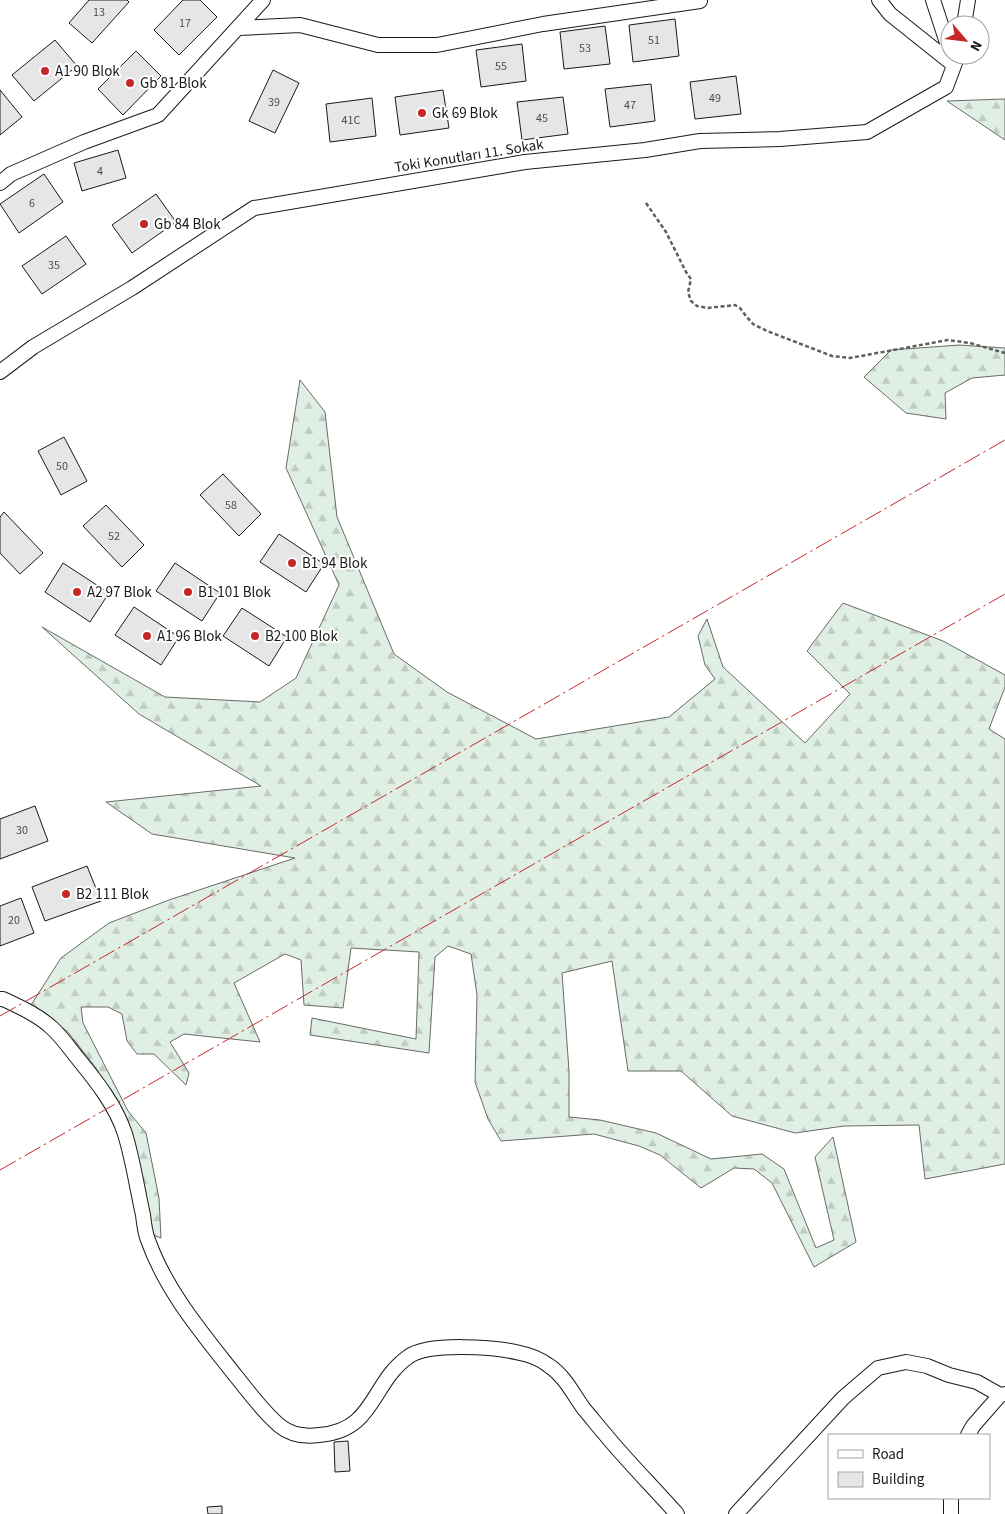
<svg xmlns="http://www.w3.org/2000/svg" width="1005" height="1514" font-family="'Source Sans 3',sans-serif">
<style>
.forest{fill:url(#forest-firs);stroke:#6a6a6a}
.building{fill:#e6e6e6;stroke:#1a1a1a}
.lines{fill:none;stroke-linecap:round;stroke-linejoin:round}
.minor-casing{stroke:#1a1a1a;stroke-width:16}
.path{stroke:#5f5f5f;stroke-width:2.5;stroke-dasharray:4 2.5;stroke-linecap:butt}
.minor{stroke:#fff;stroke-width:14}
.power{stroke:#c62828;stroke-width:1;stroke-dasharray:18 4 2.5 4;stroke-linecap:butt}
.poi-dot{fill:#c62828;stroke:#fff;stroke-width:2}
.labels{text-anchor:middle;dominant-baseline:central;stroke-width:4;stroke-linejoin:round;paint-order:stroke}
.number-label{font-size:12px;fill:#4d4d4d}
.poi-label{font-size:15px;fill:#1a1a1a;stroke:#fff;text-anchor:start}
.street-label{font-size:15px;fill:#1a1a1a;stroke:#fff}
</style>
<defs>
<pattern id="forest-firs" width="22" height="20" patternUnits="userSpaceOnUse" patternTransform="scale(1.25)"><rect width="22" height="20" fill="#e0efe3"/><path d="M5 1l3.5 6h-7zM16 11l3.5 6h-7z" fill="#c0ccc2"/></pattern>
</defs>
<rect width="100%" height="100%" fill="#fff"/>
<path class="forest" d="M1005 99V140L947 101Z
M959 345 1005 348V375L972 378 945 393 946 419 906 413 864 377 891 350Z
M300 380 325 412 337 517 394 654 447 692 536 739 669 717 715 679 705 665 698 636 707 619 723 667 805 743 850 694 807 651 843 603 943 641 1005 675V687L989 729 1005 739V1164L925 1179 919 1125 844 1126 795 1133 732 1116 681 1071H628L612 961 562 973 569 1071V1117L600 1120 656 1133 711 1159 762 1154 784 1169 816 1248 834 1240 815 1157 833 1137 856 1242 814 1267 772 1183 754 1169 734 1168 701 1188 660 1155 639 1146 594 1134 501 1141 488 1119 475 1082 477 995 471 954 448 946 435 957 429 1053 310 1035 312 1018 416 1039 419 952 351 948 343 1008 304 1005 301 960 285 954 234 983 260 1042 184 1034 170 1042 189 1073 186 1085 154 1054H137L127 1041 122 1014 108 1007H81L83 1023 128 1111 146 1133 159 1198 161 1238 153 1235 132 1134 96 1068 67 1031 31 1005 61 958 109 923 169 900 295 858 152 834 106 802 261 786 139 714 42 627 165 697 260 702 296 678 339 585 286 468Z"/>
<path class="building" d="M89 0H127L129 2 92 43 69 23Z
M183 0H200L217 17 179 55 154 30Z
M675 19 679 56 633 62 629 25Z
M605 26 610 64 564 69 560 32Z
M55 40 77 66 34 101 12 75Z
M522 44 526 81 481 87 476 50Z
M136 51 161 76 123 115 98 89Z
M273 70 299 83 275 133 249 121Z
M736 76 741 114 695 119 690 82Z
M651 84 655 121 610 127 605 89Z
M0 90 22 117 0 135Z
M443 90 449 128 400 135 395 97Z
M563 97 568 134 522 140 517 102Z
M372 98 376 136 330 142 326 104Z
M118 150 126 178 82 191 74 163Z
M44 174 63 202 19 233 0 204Z
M156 194 176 222 132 253 112 225Z
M66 236 86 264 42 294 22 266Z
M64 437 87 481 61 495 38 451Z
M223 474 261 514 239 536 200 495Z
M106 505 144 545 122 567 83 526Z
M4 512 43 553 20 574 0 553V517Z
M279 534 324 564 306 592 260 562Z
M63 563 109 593 90 622 45 592Z
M175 563 220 593 202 621 156 591Z
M134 607 179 637 161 665 115 635Z
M242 608 287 637 269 666 223 636Z
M35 806 48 841 0 859V819Z
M87 866 101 901 45 921 32 887Z
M21 898 34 933 0 946V906Z
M348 1441 350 1471 335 1472 334 1442Z
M222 1506V1514H208L207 1507Z"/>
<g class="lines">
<defs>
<path id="minor" d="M879 0 890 14 954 65
M933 0 950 52
M964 25 968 0
M238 28 300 25 378 45H437L543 24 700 1
M0 183 11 174 84 142 158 115 263 0
M0 372 33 347 132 288 254 208 525 162 645 150 700 141 780 139 867 132 946 87 958 55
M0 999H3C20 1007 38 1015 52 1028 62 1037 70 1049 79 1060 97 1082 116 1106 125 1134 133 1160 137 1188 143 1215 144 1224 145 1233 148 1240 166 1291 202 1333 235 1375 249 1392 263 1412 280 1426 291 1435 304 1437 319 1435 375 1431 371 1383 408 1357 428 1342 496 1347 520 1353 530 1355 540 1359 548 1365 565 1376 573 1394 584 1409 591 1417 597 1425 604 1433 627 1461 653 1487 677 1514
M968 1435 973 1426 1000 1395 1005 1394
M736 1514 843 1398 878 1368 906 1362 927 1366 949 1375 977 1382 1000 1395
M951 1514V1498"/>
</defs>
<use href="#minor" class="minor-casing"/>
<path class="path" d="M646 203 666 232 686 272 691 279 688 292 691 301 697 306 708 308 735 305 740 308 746 316 753 324 767 331 832 356 850 358 948 340 970 343 1005 353"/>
<use href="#minor" class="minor"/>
<path class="power" d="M0 1016 1005 440
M0 1170 1005 594"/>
</g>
<g class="poi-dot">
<circle cx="45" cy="71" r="5"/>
<circle cx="130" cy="83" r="5"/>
<circle cx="422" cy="113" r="5"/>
<circle cx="144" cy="224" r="5"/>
<circle cx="292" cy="563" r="5"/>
<circle cx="77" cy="592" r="5"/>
<circle cx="188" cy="592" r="5"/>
<circle cx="147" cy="636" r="5"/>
<circle cx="255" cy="636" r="5"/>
<circle cx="66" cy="894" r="5"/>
</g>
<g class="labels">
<g class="number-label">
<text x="99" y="12">13</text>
<text x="185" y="23">17</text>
<text x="654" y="40">51</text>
<text x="585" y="48">53</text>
<text x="501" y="66">55</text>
<text x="715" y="98">49</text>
<text x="274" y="102">39</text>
<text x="630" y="105">47</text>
<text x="542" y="118">45</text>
<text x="351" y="120">41C</text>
<text x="100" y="171">4</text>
<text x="32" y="203">6</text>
<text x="54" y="265">35</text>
<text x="62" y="466">50</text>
<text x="231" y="505">58</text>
<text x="114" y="536">52</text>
<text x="22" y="830">30</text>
<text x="14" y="920">20</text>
</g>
<g class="poi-label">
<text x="55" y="71">A1 90 Blok</text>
<text x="140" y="83">Gb 81 Blok</text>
<text x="432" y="113">Gk 69 Blok</text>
<text x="154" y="224">Gb 84 Blok</text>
<text x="302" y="563">B1 94 Blok</text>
<text x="87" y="592">A2 97 Blok</text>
<text x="198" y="592">B1 101 Blok</text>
<text x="157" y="636">A1 96 Blok</text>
<text x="265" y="636">B2 100 Blok</text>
<text x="76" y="894">B2 111 Blok</text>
</g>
<g class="street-label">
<text transform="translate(469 156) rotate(-9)">Toki Konutları 11. Sokak</text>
</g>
</g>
<rect x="828" y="1434" width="162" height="65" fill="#ffffff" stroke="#a3a3a3"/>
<rect x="838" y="1450" width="25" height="8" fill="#ffffff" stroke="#a3a3a3"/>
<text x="872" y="1459" font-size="15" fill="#1a1a1a">Road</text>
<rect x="838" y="1472" width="25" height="15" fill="#e6e6e6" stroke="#a3a3a3"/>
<text x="872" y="1484" font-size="15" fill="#1a1a1a">Building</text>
<g transform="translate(965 40) rotate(118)"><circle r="24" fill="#ffffff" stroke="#a3a3a3"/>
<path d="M0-4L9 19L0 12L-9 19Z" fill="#c62828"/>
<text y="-8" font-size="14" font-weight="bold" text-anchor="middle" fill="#1a1a1a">N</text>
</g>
</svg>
